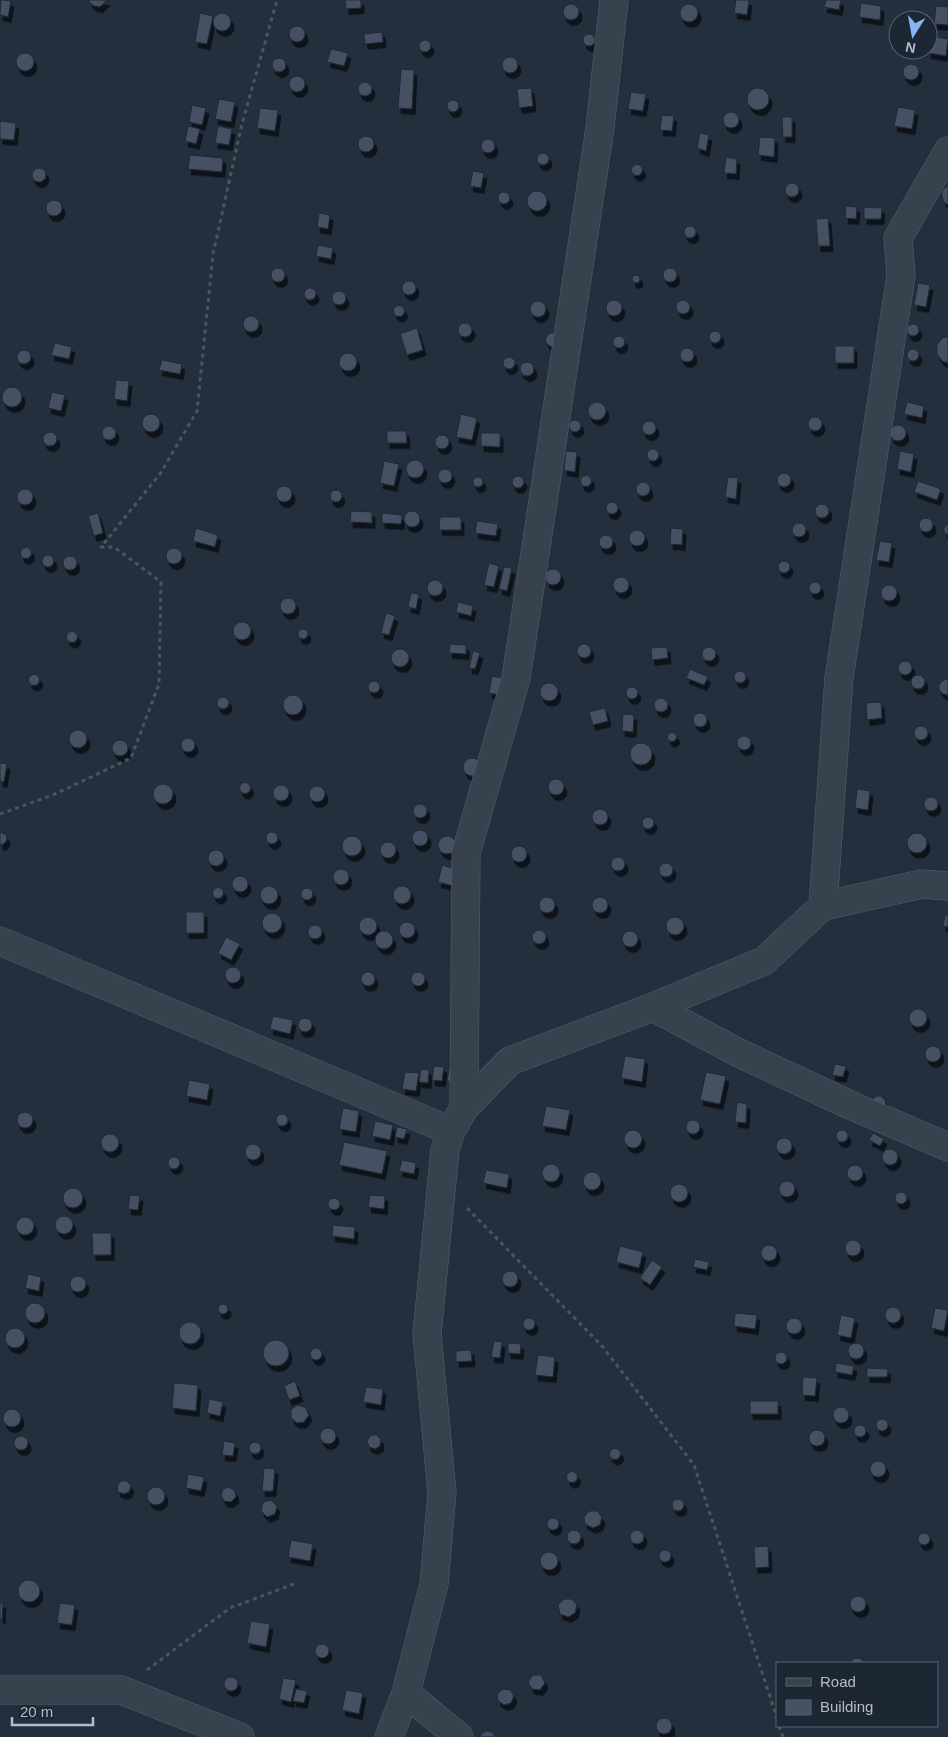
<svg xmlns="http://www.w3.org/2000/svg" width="948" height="1737" font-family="Arial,sans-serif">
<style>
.building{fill:#455162;stroke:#1f2835;filter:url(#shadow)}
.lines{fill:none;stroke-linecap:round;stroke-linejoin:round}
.street-casing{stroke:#565f6c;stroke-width:29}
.path{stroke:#44595c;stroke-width:3;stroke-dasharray:4 4;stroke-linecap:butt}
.street{stroke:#38414e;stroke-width:28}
</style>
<defs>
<filter id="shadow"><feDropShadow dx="3" dy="5.5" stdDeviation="0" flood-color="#0009"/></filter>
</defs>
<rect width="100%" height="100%" fill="#242f3e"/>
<path class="building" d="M1 0 11 1 8 17 0 15Z
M89 0H107L100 7 94 6 90 3Z
M345 0H361V8L346 9Z
M736 0H749L747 15 734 13Z
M826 0H841L839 10 824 7Z
M861 3 881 6 880 20 859 17Z
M680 13a9 9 0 1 1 18 0a9 9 0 1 1-18 0Z
M563 12a8 8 0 1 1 16 0a8 8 0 1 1-16 0Z
M936 6 948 7V25L934 24Z
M200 13 213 16 207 44 195 42Z
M213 22a9 9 0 1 1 18 0a9 9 0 1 1-18 0Z
M289 34a8 8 0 1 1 16 0a8 8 0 1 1-16 0Z
M382 32 383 42 365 44 364 34Z
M583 40a6 6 0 1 1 12 0a6 6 0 1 1-12 0Z
M931 36 948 39 946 56 928 53Z
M419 46a6 6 0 1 1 12 0a6 6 0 1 1-12 0Z
M331 49 348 53 344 66 327 62Z
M16 62a9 9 0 1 1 18 0a9 9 0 1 1-18 0Z
M502 65a8 8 0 1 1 16 0a8 8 0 1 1-16 0Z
M272 65a7 7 0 1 1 14 0a7 7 0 1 1-14 0Z
M903 72a8 8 0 1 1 16 0a8 8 0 1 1-16 0Z
M401 69 414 70 412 109 398 108Z
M289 84a8 8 0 1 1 16 0a8 8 0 1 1-16 0Z
M358 89a7 7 0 1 1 14 0a7 7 0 1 1-14 0Z
M531 88 533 106 519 108 517 89Z
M747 99a11 11 0 1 1 22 0a11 11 0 1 1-22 0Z
M631 92 646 94 643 111 628 109Z
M219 99 235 102 231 122 215 119Z
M447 106a6 6 0 1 1 12 0a6 6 0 1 1-12 0Z
M192 105 206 108 202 125 189 122Z
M898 107 915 110 912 129 894 126Z
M260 108 278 110 275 131 257 128Z
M723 120a8 8 0 1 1 16 0a8 8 0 1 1-16 0Z
M662 115 674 116 672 131 660 130Z
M782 117H792V137H783Z
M0 121 16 123 14 140 0 139Z
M188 126 200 129 196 144 185 141Z
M218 126 232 129 229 145 215 143Z
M700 133 709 135 706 151 697 148Z
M358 144a8 8 0 1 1 16 0a8 8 0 1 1-16 0Z
M760 137 775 138 774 157 758 155Z
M481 146a7 7 0 1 1 14 0a7 7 0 1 1-14 0Z
M537 159a6 6 0 1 1 12 0a6 6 0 1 1-12 0Z
M190 155 223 158 222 172 188 169Z
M726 157 737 159 736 174 724 173Z
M631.5 170a5.5 5.5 0 1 1 11 0a5.5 5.5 0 1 1-11 0Z
M32 175a7 7 0 1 1 14 0a7 7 0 1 1-14 0Z
M473 171 484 173 481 188 470 186Z
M785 190a7 7 0 1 1 14 0a7 7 0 1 1-14 0Z
M947 186H948V205L943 201 942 195V191Z
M527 201a10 10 0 1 1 20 0a10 10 0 1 1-20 0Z
M498 198a6 6 0 1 1 12 0a6 6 0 1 1-12 0Z
M46 208a8 8 0 1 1 16 0a8 8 0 1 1-16 0Z
M846 206 857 207 856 219 845 218Z
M864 207 882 208 881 219H864Z
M319 213 330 215 328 229 317 227Z
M828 218 830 246H818L816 219Z
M684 232a6 6 0 1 1 12 0a6 6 0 1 1-12 0Z
M318 245 333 248 331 259 316 256Z
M271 275a7 7 0 1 1 14 0a7 7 0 1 1-14 0Z
M663 275a7 7 0 1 1 14 0a7 7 0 1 1-14 0Z
M632 279a4 4 0 1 1 8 0a4 4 0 1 1-8 0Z
M402 288a7 7 0 1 1 14 0a7 7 0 1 1-14 0Z
M918 283 930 285 926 307 914 305Z
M304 294a6 6 0 1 1 12 0a6 6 0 1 1-12 0Z
M332 298a7 7 0 1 1 14 0a7 7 0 1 1-14 0Z
M676 307a7 7 0 1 1 14 0a7 7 0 1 1-14 0Z
M606 308a8 8 0 1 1 16 0a8 8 0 1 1-16 0Z
M530 309a8 8 0 1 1 16 0a8 8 0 1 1-16 0Z
M393.5 311a5.5 5.5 0 1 1 11 0a5.5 5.5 0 1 1-11 0Z
M243 324a8 8 0 1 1 16 0a8 8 0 1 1-16 0Z
M458 330a7 7 0 1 1 14 0a7 7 0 1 1-14 0Z
M907 330a6 6 0 1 1 12 0a6 6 0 1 1-12 0Z
M417 328 423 350 407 355 400 334Z
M709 337a6 6 0 1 1 12 0a6 6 0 1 1-12 0Z
M550 333H554L558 335 557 346 552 347 548 345 545 341 546 337Z
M613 342a6 6 0 1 1 12 0a6 6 0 1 1-12 0Z
M948 337V363L942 361 937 354V345L942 338Z
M55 343 72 347 69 359 51 355Z
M835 346H854V363H835Z
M680 355a7 7 0 1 1 14 0a7 7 0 1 1-14 0Z
M907 355a6 6 0 1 1 12 0a6 6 0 1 1-12 0Z
M17 357a7 7 0 1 1 14 0a7 7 0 1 1-14 0Z
M339 362a9 9 0 1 1 18 0a9 9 0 1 1-18 0Z
M503 363a6 6 0 1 1 12 0a6 6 0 1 1-12 0Z
M162 360 182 364 180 374 159 370Z
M520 369a7 7 0 1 1 14 0a7 7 0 1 1-14 0Z
M116 380 129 381 127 401 114 399Z
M2 397a10 10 0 1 1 20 0a10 10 0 1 1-20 0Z
M52 392 65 395 61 411 48 408Z
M588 411a9 9 0 1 1 18 0a9 9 0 1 1-18 0Z
M907 402 924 406 922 418 904 414Z
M142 423a9 9 0 1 1 18 0a9 9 0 1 1-18 0Z
M461 414 477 418 472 440 456 437Z
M808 424a7 7 0 1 1 14 0a7 7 0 1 1-14 0Z
M569 426a6 6 0 1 1 12 0a6 6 0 1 1-12 0Z
M642 428a7 7 0 1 1 14 0a7 7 0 1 1-14 0Z
M890 433a8 8 0 1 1 16 0a8 8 0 1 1-16 0Z
M102 433a7 7 0 1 1 14 0a7 7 0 1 1-14 0Z
M387 431H406L407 443H387Z
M43 439a7 7 0 1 1 14 0a7 7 0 1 1-14 0Z
M481 433H500V447L481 446Z
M435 442a7 7 0 1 1 14 0a7 7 0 1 1-14 0Z
M647 455a6 6 0 1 1 12 0a6 6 0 1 1-12 0Z
M566 451 577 452 575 472 564 470Z
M900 451 914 454 911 472 897 469Z
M406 469a9 9 0 1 1 18 0a9 9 0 1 1-18 0Z
M384 461 399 464 394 486 380 483Z
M438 476a7 7 0 1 1 14 0a7 7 0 1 1-14 0Z
M777 480a7 7 0 1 1 14 0a7 7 0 1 1-14 0Z
M580.5 481a5.5 5.5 0 1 1 11 0a5.5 5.5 0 1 1-11 0Z
M512 482a6 6 0 1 1 12 0a6 6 0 1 1-12 0Z
M473 482a5 5 0 1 1 10 0a5 5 0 1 1-10 0Z
M728 477 738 478 736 499 725 497Z
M918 481 941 489 937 500 914 492Z
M636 489a7 7 0 1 1 14 0a7 7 0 1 1-14 0Z
M276 494a8 8 0 1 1 16 0a8 8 0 1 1-16 0Z
M17 497a8 8 0 1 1 16 0a8 8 0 1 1-16 0Z
M330 496a6 6 0 1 1 12 0a6 6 0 1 1-12 0Z
M606 508a6 6 0 1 1 12 0a6 6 0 1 1-12 0Z
M815 511a7 7 0 1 1 14 0a7 7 0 1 1-14 0Z
M351 511 372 512V523L350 522Z
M404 519a8 8 0 1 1 16 0a8 8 0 1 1-16 0Z
M98 513 103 533 94 536 88 516Z
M382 513 402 515 401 524 382 523Z
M440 517H461V530H439Z
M919 525a7 7 0 1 1 14 0a7 7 0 1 1-14 0Z
M477 521 498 524 496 536 475 533Z
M792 530a7 7 0 1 1 14 0a7 7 0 1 1-14 0Z
M947 524H948V535L944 532V528Z
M196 528 218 535 215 547 193 541Z
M671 528 683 529 682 545 670 544Z
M629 538a8 8 0 1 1 16 0a8 8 0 1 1-16 0Z
M599 542a7 7 0 1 1 14 0a7 7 0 1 1-14 0Z
M880 541 892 543 889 562 876 560Z
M20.5 553a5.5 5.5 0 1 1 11 0a5.5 5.5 0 1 1-11 0Z
M166 556a8 8 0 1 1 16 0a8 8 0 1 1-16 0Z
M42 561a6 6 0 1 1 12 0a6 6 0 1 1-12 0Z
M63 563a7 7 0 1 1 14 0a7 7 0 1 1-14 0Z
M778 567a6 6 0 1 1 12 0a6 6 0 1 1-12 0Z
M489 563 499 566 494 587 484 585Z
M504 567 512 568 507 591 499 589Z
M545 577a8 8 0 1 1 16 0a8 8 0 1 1-16 0Z
M613 585a8 8 0 1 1 16 0a8 8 0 1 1-16 0Z
M427 588a8 8 0 1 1 16 0a8 8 0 1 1-16 0Z
M809 588a6 6 0 1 1 12 0a6 6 0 1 1-12 0Z
M881 593a8 8 0 1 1 16 0a8 8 0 1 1-16 0Z
M411 593 419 594 416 609 408 607Z
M280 606a8 8 0 1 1 16 0a8 8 0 1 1-16 0Z
M458 602 473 606 471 616 456 612Z
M386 613 395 616 389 635 381 633Z
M233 631a9 9 0 1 1 18 0a9 9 0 1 1-18 0Z
M298 634a5 5 0 1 1 10 0a5 5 0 1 1-10 0Z
M66.5 637a5.5 5.5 0 1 1 11 0a5.5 5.5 0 1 1-11 0Z
M577 651a7 7 0 1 1 14 0a7 7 0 1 1-14 0Z
M450 644 466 645V654L449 653Z
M667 647 668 658 652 660 651 648Z
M702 654a7 7 0 1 1 14 0a7 7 0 1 1-14 0Z
M391 658a9 9 0 1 1 18 0a9 9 0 1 1-18 0Z
M473 651 480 653 475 669 469 668Z
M898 668a7 7 0 1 1 14 0a7 7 0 1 1-14 0Z
M690 669 708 677 704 685 686 678Z
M734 677a6 6 0 1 1 12 0a6 6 0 1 1-12 0Z
M28.5 680a5.5 5.5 0 1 1 11 0a5.5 5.5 0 1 1-11 0Z
M911 682a7 7 0 1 1 14 0a7 7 0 1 1-14 0Z
M492 676 502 678 499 695 489 693Z
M946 679 948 680V695L943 694 939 690V685L942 681Z
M368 687a6 6 0 1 1 12 0a6 6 0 1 1-12 0Z
M540 692a9 9 0 1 1 18 0a9 9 0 1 1-18 0Z
M626 693a6 6 0 1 1 12 0a6 6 0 1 1-12 0Z
M283 705a10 10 0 1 1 20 0a10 10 0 1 1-20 0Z
M217 703a6 6 0 1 1 12 0a6 6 0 1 1-12 0Z
M654 705a7 7 0 1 1 14 0a7 7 0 1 1-14 0Z
M881 702 882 718 867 720 866 703Z
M605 708 608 721 593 725 589 712Z
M693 720a7 7 0 1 1 14 0a7 7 0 1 1-14 0Z
M623 714 634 715 633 732 622 731Z
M914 733a7 7 0 1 1 14 0a7 7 0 1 1-14 0Z
M69 739a9 9 0 1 1 18 0a9 9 0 1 1-18 0Z
M667.5 737a4.5 4.5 0 1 1 9 0a4.5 4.5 0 1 1-9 0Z
M737 743a7 7 0 1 1 14 0a7 7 0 1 1-14 0Z
M181 745a7 7 0 1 1 14 0a7 7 0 1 1-14 0Z
M112 748a8 8 0 1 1 16 0a8 8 0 1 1-16 0Z
M630 754a11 11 0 1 1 22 0a11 11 0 1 1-22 0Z
M463 767a9 9 0 1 1 18 0a9 9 0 1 1-18 0Z
M0 763 7 764 4 782 0 781Z
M548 787a8 8 0 1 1 16 0a8 8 0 1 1-16 0Z
M239.5 788a5.5 5.5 0 1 1 11 0a5.5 5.5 0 1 1-11 0Z
M153 794a10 10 0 1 1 20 0a10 10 0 1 1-20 0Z
M273 793a8 8 0 1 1 16 0a8 8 0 1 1-16 0Z
M309 794a8 8 0 1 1 16 0a8 8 0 1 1-16 0Z
M857 789 870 791 868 810 855 808Z
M924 804a7 7 0 1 1 14 0a7 7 0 1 1-14 0Z
M413 811a7 7 0 1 1 14 0a7 7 0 1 1-14 0Z
M592 817a8 8 0 1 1 16 0a8 8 0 1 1-16 0Z
M642 823a6 6 0 1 1 12 0a6 6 0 1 1-12 0Z
M412 838a8 8 0 1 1 16 0a8 8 0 1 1-16 0Z
M0 832 6 835 7 840 4 844 0 845Z
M266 838a6 6 0 1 1 12 0a6 6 0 1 1-12 0Z
M907 843a10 10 0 1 1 20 0a10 10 0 1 1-20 0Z
M342 846a10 10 0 1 1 20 0a10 10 0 1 1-20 0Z
M438 845a9 9 0 1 1 18 0a9 9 0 1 1-18 0Z
M380 850a8 8 0 1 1 16 0a8 8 0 1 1-16 0Z
M511 854a8 8 0 1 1 16 0a8 8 0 1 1-16 0Z
M208 858a8 8 0 1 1 16 0a8 8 0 1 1-16 0Z
M611 864a7 7 0 1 1 14 0a7 7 0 1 1-14 0Z
M659 870a7 7 0 1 1 14 0a7 7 0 1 1-14 0Z
M442 865 456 869 453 886 438 882Z
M333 877a8 8 0 1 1 16 0a8 8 0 1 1-16 0Z
M232 884a8 8 0 1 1 16 0a8 8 0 1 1-16 0Z
M260 895a9 9 0 1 1 18 0a9 9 0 1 1-18 0Z
M393 895a9 9 0 1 1 18 0a9 9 0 1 1-18 0Z
M212.5 893a5.5 5.5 0 1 1 11 0a5.5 5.5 0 1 1-11 0Z
M301 894a6 6 0 1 1 12 0a6 6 0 1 1-12 0Z
M592 905a8 8 0 1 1 16 0a8 8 0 1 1-16 0Z
M539 905a8 8 0 1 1 16 0a8 8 0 1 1-16 0Z
M186 912H204V933H186Z
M262 923a10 10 0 1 1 20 0a10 10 0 1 1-20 0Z
M945 915 948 916V927L943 926Z
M359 926a9 9 0 1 1 18 0a9 9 0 1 1-18 0Z
M666 926a9 9 0 1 1 18 0a9 9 0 1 1-18 0Z
M399 930a8 8 0 1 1 16 0a8 8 0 1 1-16 0Z
M308 932a7 7 0 1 1 14 0a7 7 0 1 1-14 0Z
M532 937a7 7 0 1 1 14 0a7 7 0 1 1-14 0Z
M375 940a9 9 0 1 1 18 0a9 9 0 1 1-18 0Z
M622 939a8 8 0 1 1 16 0a8 8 0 1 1-16 0Z
M226 937 240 944 231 960 218 953Z
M225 975a8 8 0 1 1 16 0a8 8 0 1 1-16 0Z
M361 979a7 7 0 1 1 14 0a7 7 0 1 1-14 0Z
M411 979a7 7 0 1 1 14 0a7 7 0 1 1-14 0Z
M909 1018a9 9 0 1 1 18 0a9 9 0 1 1-18 0Z
M273 1016 293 1020 290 1034 270 1029Z
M298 1025a7 7 0 1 1 14 0a7 7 0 1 1-14 0Z
M925 1054a8 8 0 1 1 16 0a8 8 0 1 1-16 0Z
M625 1056 645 1059 642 1082 621 1078Z
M450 1064 460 1065 458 1082 447 1081Z
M835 1064 846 1066 843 1077 832 1075Z
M434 1066 444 1067 442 1081 432 1080Z
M421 1069 429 1070 428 1083 419 1082Z
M405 1072 419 1073 416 1091 402 1089Z
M706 1072 726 1076 720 1104 700 1100Z
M189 1080 210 1084 207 1100 186 1096Z
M876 1096H881L885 1100 886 1105 883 1109 873 1100Z
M737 1102 747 1104 746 1123 735 1122Z
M546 1106 570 1110 566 1130 542 1126Z
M343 1108 359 1111 356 1132 339 1129Z
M17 1120a8 8 0 1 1 16 0a8 8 0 1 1-16 0Z
M276 1120a6 6 0 1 1 12 0a6 6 0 1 1-12 0Z
M686 1127a7 7 0 1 1 14 0a7 7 0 1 1-14 0Z
M375 1121 393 1125 390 1140 372 1136Z
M397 1127 407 1129 404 1139 395 1137Z
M836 1136a6 6 0 1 1 12 0a6 6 0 1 1-12 0Z
M624 1139a9 9 0 1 1 18 0a9 9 0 1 1-18 0Z
M873 1133 884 1139 880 1146 869 1140Z
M101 1143a9 9 0 1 1 18 0a9 9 0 1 1-18 0Z
M776 1146a8 8 0 1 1 16 0a8 8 0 1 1-16 0Z
M344 1142 387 1151 382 1174 339 1165Z
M245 1152a8 8 0 1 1 16 0a8 8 0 1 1-16 0Z
M882 1157a8 8 0 1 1 16 0a8 8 0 1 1-16 0Z
M168 1163a6 6 0 1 1 12 0a6 6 0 1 1-12 0Z
M402 1160 416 1163 414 1174 399 1171Z
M542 1173a9 9 0 1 1 18 0a9 9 0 1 1-18 0Z
M847 1173a8 8 0 1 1 16 0a8 8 0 1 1-16 0Z
M486 1170 509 1174 507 1188 483 1183Z
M583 1181a9 9 0 1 1 18 0a9 9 0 1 1-18 0Z
M779 1189a8 8 0 1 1 16 0a8 8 0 1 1-16 0Z
M670 1193a9 9 0 1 1 18 0a9 9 0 1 1-18 0Z
M63 1198a10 10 0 1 1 20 0a10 10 0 1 1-20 0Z
M895 1198a6 6 0 1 1 12 0a6 6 0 1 1-12 0Z
M130 1195 140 1196 138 1210 128 1209Z
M370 1195 385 1196 384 1209 368 1207Z
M328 1204a6 6 0 1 1 12 0a6 6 0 1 1-12 0Z
M55 1225a9 9 0 1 1 18 0a9 9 0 1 1-18 0Z
M16 1226a9 9 0 1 1 18 0a9 9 0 1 1-18 0Z
M333 1225 355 1227 354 1239 332 1236Z
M92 1233H111V1255H93Z
M845 1248a8 8 0 1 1 16 0a8 8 0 1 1-16 0Z
M761 1253a8 8 0 1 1 16 0a8 8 0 1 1-16 0Z
M620 1246 643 1252 639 1268 616 1262Z
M695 1259 709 1262 707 1270 693 1267Z
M652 1260 662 1267 650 1285 640 1278Z
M502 1279a8 8 0 1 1 16 0a8 8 0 1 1-16 0Z
M28 1274 41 1277 39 1291 25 1288Z
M70 1284a8 8 0 1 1 16 0a8 8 0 1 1-16 0Z
M25 1313a10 10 0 1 1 20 0a10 10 0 1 1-20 0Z
M218 1309a5 5 0 1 1 10 0a5 5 0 1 1-10 0Z
M885 1315a8 8 0 1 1 16 0a8 8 0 1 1-16 0Z
M935 1308 948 1310 944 1331 931 1328Z
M735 1313 757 1315 755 1329 734 1326Z
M841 1315 855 1318 851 1338 837 1335Z
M523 1324a6 6 0 1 1 12 0a6 6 0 1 1-12 0Z
M786 1326a8 8 0 1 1 16 0a8 8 0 1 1-16 0Z
M179 1333a11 11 0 1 1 22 0a11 11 0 1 1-22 0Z
M5 1338a10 10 0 1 1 20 0a10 10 0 1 1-20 0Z
M263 1353a13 13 0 1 1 26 0a13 13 0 1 1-26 0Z
M494 1341 502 1342 500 1358 491 1357Z
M508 1343 521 1344 520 1354 508 1353Z
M848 1351a8 8 0 1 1 16 0a8 8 0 1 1-16 0Z
M310 1354a6 6 0 1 1 12 0a6 6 0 1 1-12 0Z
M471 1350 472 1361 456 1362V1351Z
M775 1358a6 6 0 1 1 12 0a6 6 0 1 1-12 0Z
M538 1355 555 1357 553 1377 535 1375Z
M836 1363 854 1366 852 1375 835 1372Z
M867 1368 888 1369 887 1377H867Z
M803 1377 817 1378 815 1396 802 1395Z
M295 1381 300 1396 289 1400 284 1386Z
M174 1383 198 1385 196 1411 172 1408Z
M366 1387 383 1389 381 1405 363 1402Z
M209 1399 223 1402 220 1416 207 1413Z
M750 1401H778V1414H750Z
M297 1405 305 1407 309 1415 304 1422 297 1423 291 1418V1410Z
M833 1415a8 8 0 1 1 16 0a8 8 0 1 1-16 0Z
M3 1418a9 9 0 1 1 18 0a9 9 0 1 1-18 0Z
M876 1425a6 6 0 1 1 12 0a6 6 0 1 1-12 0Z
M854 1431a6 6 0 1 1 12 0a6 6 0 1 1-12 0Z
M320 1436a8 8 0 1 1 16 0a8 8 0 1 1-16 0Z
M809 1438a8 8 0 1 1 16 0a8 8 0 1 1-16 0Z
M371 1435H377L381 1440 380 1446 375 1449 369 1447 367 1441Z
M14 1443a7 7 0 1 1 14 0a7 7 0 1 1-14 0Z
M224 1441 235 1443 233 1456 222 1455Z
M249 1448a6 6 0 1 1 12 0a6 6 0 1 1-12 0Z
M609.5 1454a5.5 5.5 0 1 1 11 0a5.5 5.5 0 1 1-11 0Z
M870 1469a8 8 0 1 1 16 0a8 8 0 1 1-16 0Z
M264 1468 275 1469 273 1491H262Z
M566.5 1477a5.5 5.5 0 1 1 11 0a5.5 5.5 0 1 1-11 0Z
M188 1474 204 1477 201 1491 186 1488Z
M121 1481H127L131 1486 129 1492 124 1494 118 1492 117 1486Z
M147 1496a9 9 0 1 1 18 0a9 9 0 1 1-18 0Z
M229 1487 235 1491 236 1497 231 1502 224 1501 221 1495 223 1489Z
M672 1505a6 6 0 1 1 12 0a6 6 0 1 1-12 0Z
M271 1500 277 1506 275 1514 267 1517 261 1511 263 1502Z
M589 1511H597L602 1517 600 1525 593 1528 585 1524 584 1517Z
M547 1524a6 6 0 1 1 12 0a6 6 0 1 1-12 0Z
M567 1537a7 7 0 1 1 14 0a7 7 0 1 1-14 0Z
M630 1537a7 7 0 1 1 14 0a7 7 0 1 1-14 0Z
M918 1539a6 6 0 1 1 12 0a6 6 0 1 1-12 0Z
M291 1540 313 1544 310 1561 288 1557Z
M768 1546 769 1567 755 1568 754 1547Z
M659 1556a6 6 0 1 1 12 0a6 6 0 1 1-12 0Z
M540 1561a9 9 0 1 1 18 0a9 9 0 1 1-18 0Z
M18 1591a11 11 0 1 1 22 0a11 11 0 1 1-22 0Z
M850 1604a8 8 0 1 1 16 0a8 8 0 1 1-16 0Z
M564 1599H572L577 1605 575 1613 568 1617 560 1614 558 1605Z
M0 1603H3L2 1619 0 1618Z
M60 1603 75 1605 72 1625 57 1623Z
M251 1621 270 1624 266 1647 247 1643Z
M315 1651a7 7 0 1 1 14 0a7 7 0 1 1-14 0Z
M859 1658 866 1663H850L853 1659Z
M533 1675H541L545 1683 540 1690 532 1689 528 1682Z
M224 1684a7 7 0 1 1 14 0a7 7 0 1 1-14 0Z
M283 1678 296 1680 291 1702 279 1699Z
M296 1689 307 1691 304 1703 293 1701Z
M503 1689 510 1690 514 1696 511 1703 504 1705 498 1701 497 1694Z
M346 1690 363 1693 359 1714 342 1710Z
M656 1726a8 8 0 1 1 16 0a8 8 0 1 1-16 0Z
M487 1731 492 1732 496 1737H480L482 1733Z"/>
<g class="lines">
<defs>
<path id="street" d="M823 906 839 678 901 275 898 238 948 151
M0 941 451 1131
M653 1007 737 1052 850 1105 948 1147
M464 1108 510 1061 653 1007 764 961 823 906 922 884 948 886
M0 1690H121L240 1737
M406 1693 459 1737
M389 1737 406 1693 434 1584 442 1493 427 1334 445 1150 451 1131 464 1108 466 853 516 678 600 128 614 0"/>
</defs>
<use href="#street" class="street-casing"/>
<path class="path" d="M0 814 53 795 131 758 159 684 161 582 114 547H101L160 474 197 411 213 254 242 124 277 0
M467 1208 602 1346 694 1465 777 1718
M147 1670 230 1608 294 1584
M779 1726 783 1737"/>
<use href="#street" class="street"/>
</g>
<rect x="776" y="1662" width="162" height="65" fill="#1d2633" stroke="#59626f"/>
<rect x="786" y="1678" width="25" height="8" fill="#38414e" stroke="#59626f"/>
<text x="820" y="1687" font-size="15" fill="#b4bcc9">Road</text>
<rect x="786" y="1700" width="25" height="15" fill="#455162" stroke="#59626f"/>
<text x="820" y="1712" font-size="15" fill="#b4bcc9">Building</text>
<g transform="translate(913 35) rotate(191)"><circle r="24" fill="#1d2633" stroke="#59626f"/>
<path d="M0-4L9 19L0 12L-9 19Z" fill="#8ab4f8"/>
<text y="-8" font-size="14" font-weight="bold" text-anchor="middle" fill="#b4bcc9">N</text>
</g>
<path d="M12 1717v8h81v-8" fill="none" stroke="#b4bcc9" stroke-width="2.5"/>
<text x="20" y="1717" font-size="15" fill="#b4bcc9" stroke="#1d2633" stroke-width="4" paint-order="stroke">20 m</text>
</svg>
